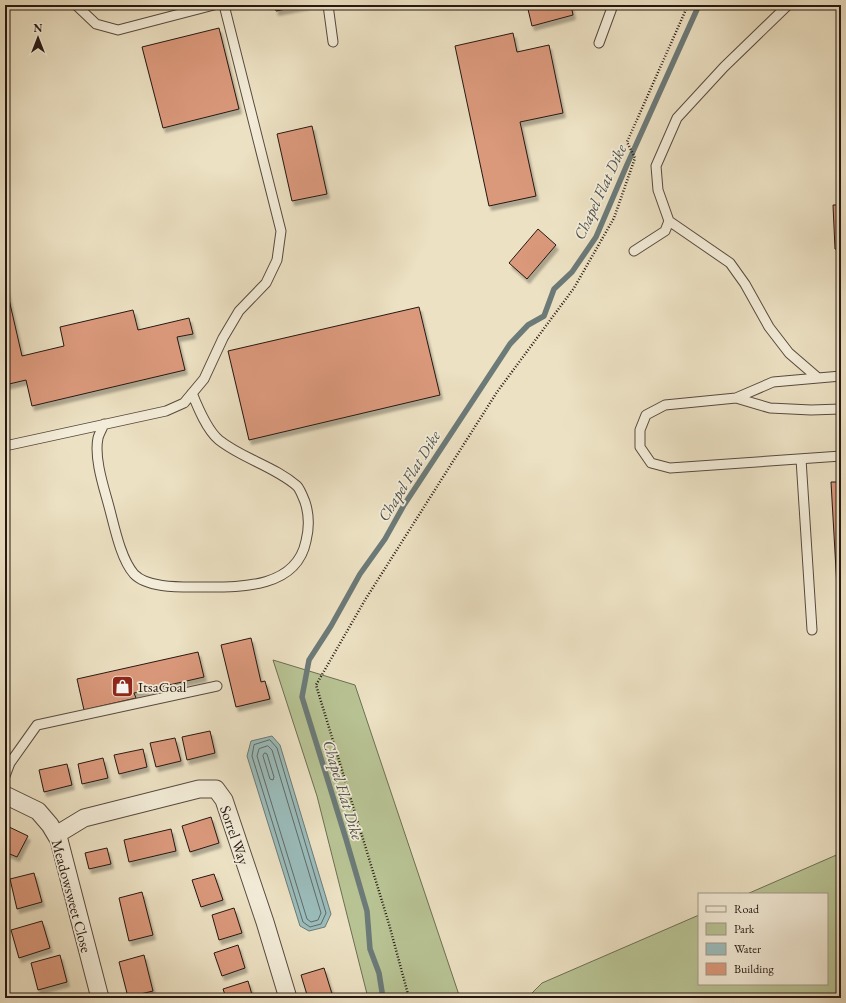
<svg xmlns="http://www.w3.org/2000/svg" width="846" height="1003" font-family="'EB Garamond',serif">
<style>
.green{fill:#b8c394;stroke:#6e6e54}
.water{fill:#9bbcbb;stroke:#6c7a78}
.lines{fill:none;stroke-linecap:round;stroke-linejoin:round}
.shore{stroke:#606a67;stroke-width:1}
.stream{stroke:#6c7a78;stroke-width:5.5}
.building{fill:#db997c;stroke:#251813;filter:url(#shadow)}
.service-casing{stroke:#574a3f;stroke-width:11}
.minor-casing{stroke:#574a3f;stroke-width:19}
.path{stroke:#251813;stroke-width:2.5;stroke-dasharray:1 2;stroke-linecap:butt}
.service{stroke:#f3ecd8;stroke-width:9}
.minor{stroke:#f3ecd8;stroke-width:17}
.labels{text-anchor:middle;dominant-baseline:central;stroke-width:3.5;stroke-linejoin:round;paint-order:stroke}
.poi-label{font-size:15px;fill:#251813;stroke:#f3ecd8;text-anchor:start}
.street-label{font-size:15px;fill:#251813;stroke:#f3ecd8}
.water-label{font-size:16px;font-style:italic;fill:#4e514e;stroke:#f3ecd8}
</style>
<defs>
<filter id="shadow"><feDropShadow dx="2.5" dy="4.5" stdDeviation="1" flood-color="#0004"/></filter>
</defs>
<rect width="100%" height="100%" fill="#ece1c3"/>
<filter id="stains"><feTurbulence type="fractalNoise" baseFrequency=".005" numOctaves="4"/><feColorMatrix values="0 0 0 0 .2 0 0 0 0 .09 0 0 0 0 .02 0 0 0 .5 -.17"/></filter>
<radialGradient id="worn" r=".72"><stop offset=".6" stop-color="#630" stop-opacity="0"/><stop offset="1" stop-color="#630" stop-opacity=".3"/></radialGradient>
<path class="green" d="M273 660 355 685 460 998H368L317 796Z
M841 853V998H527L542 983 699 915V984H827V894H747Z"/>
<path class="water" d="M272 736 280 745 331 914 325 927 309 931 300 926 247 756 251 741Z"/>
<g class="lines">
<path class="shore" d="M270 740 277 748 326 913 321 924 310 927 303 922 252 756 254 745Z
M268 746 272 750 321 913 318 920 311 922 307 919 257 756 259 749Z
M265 753 267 754 274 777 273 780 270 779 263 756Z"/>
<path class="stream" d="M383 998 379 973 370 949 367 911 346 839 302 697 309 660 331 626 360 574 385 539 404 505 510 344 528 325 544 316 554 289 572 272 596 237 626 167 699 5"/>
</g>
<path class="building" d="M275 5H307L276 11Z
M527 5H571L573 15 532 26Z
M219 28 239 109 163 128 142 47Z
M513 33 517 52 549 45 563 113 520 122 536 196 489 206 455 46Z
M312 126 327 194 292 201 277 134Z
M833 205H841V249H835Z
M538 229 556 245 527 279 509 263Z
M5 282 22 356 64 346 60 327 133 310 138 330 189 318 193 334 177 337 185 370 32 406 26 380 5 385Z
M419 307 440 395 249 440 228 351Z
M831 482H841V605H838Z
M251 638 261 682 265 681 270 699 236 707 221 645Z
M198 652 204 677 134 693 136 698 84 710 77 679Z
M210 731 215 753 187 760 182 737Z
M175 738 181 761 156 767 150 743Z
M143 749 147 767 119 774 114 755Z
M103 758 108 778 82 784 78 764Z
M67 764 72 785 44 792 39 770Z
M211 817 219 843 190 852 182 826Z
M5 825 28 836 17 857 5 852Z
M171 829 176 851 129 862 124 840Z
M107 848 111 864 89 869 85 853Z
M34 873 42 902 17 909 10 879Z
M214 874 223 900 201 907 192 880Z
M142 892 153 935 129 941 119 898Z
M234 908 242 933 219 940 212 915Z
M42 921 50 948 19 958 11 930Z
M238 945 245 968 222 976 214 953Z
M60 955 67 982 38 990 31 963Z
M144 955 153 991 128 997 119 962Z
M324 968 333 997 308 998 301 975Z
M248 981 253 998H226L223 989Z"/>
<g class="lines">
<defs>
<path id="service" d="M76 5 96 24 118 30 214 5
M328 5 333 42
M788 5 724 67 677 118 656 166 658 190 669 221 730 263 745 284 769 327 789 353 818 378
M599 43 613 5
M634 251 665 231 669 221
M841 376 773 382 736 398 665 405 646 415 640 430V447L651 463 670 468 841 456
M736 398 770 408 811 410 841 409
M104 424C102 429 99 434 98 438 94 457 103 485 108 503 114 524 120 558 134 574 147 588 180 587 198 587 237 587 296 590 306 541 309 529 309 514 305 502 303 497 300 489 297 486 274 466 243 459 219 440 207 430 198 408 192 393
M5 446 166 411 184 403 204 379 223 338 239 311 266 283 277 260 281 231 224 5
M801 459 812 630
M5 776 10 763 37 725 217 686"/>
<path id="minor" d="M5 795 38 811 50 825 59 840 100 998
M56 835 84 818 199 789H216L224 800 265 922 288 998"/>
</defs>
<use href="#service" class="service-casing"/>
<use href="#minor" class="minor-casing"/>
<path class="path" d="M409 998 389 924 316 685 365 600 497 392 574 288 614 218 635 158 627 142 688 5"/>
<use href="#service" class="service"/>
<use href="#minor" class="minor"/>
</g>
<defs>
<symbol id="shop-square" viewBox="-11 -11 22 22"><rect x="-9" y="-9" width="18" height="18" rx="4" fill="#8f2418" stroke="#f3ecd8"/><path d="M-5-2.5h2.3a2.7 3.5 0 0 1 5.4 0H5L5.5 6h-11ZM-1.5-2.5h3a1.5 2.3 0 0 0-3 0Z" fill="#fff"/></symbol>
</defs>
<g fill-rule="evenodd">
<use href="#shop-square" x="110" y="674" width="25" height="25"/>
</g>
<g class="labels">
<g class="poi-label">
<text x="138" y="686">ItsaGoal</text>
</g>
<g class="street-label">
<text transform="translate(235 835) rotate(71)">Sorrel Way</text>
<text transform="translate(72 896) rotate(75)">Meadowsweet Close</text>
</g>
<g class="water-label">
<text transform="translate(600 192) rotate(-65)">Chapel Flat Dike</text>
<text transform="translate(409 476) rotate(-58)">Chapel Flat Dike</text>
<text transform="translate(343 790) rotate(73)">Chapel Flat Dike</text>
</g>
</g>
<rect width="846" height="1003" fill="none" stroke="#ece1c3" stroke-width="20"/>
<rect x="6" y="6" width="834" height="991" fill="none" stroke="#251813" stroke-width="2"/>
<rect x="10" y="10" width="826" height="983" fill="none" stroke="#251813"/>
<rect x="698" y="893" width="130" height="92" fill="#f3ecd8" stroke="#a19789"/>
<rect x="706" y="906" width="20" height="6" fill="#f3ecd8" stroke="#a19789"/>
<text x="734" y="913" font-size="12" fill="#251813">Road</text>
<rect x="706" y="923" width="20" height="12" fill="#b8c394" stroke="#a19789"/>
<text x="734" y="933" font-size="12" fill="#251813">Park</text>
<rect x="706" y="943" width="20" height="12" fill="#9bbcbb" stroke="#a19789"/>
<text x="734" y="953" font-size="12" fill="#251813">Water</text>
<rect x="706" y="963" width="20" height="12" fill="#db997c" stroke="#a19789"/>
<text x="734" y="973" font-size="12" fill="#251813">Building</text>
<g transform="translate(38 38)" stroke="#f3ecd8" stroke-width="3" paint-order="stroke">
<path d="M0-3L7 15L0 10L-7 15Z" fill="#251813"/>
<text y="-6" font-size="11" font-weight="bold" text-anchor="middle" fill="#251813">N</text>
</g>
<rect width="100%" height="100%" filter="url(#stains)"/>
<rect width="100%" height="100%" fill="url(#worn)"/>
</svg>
